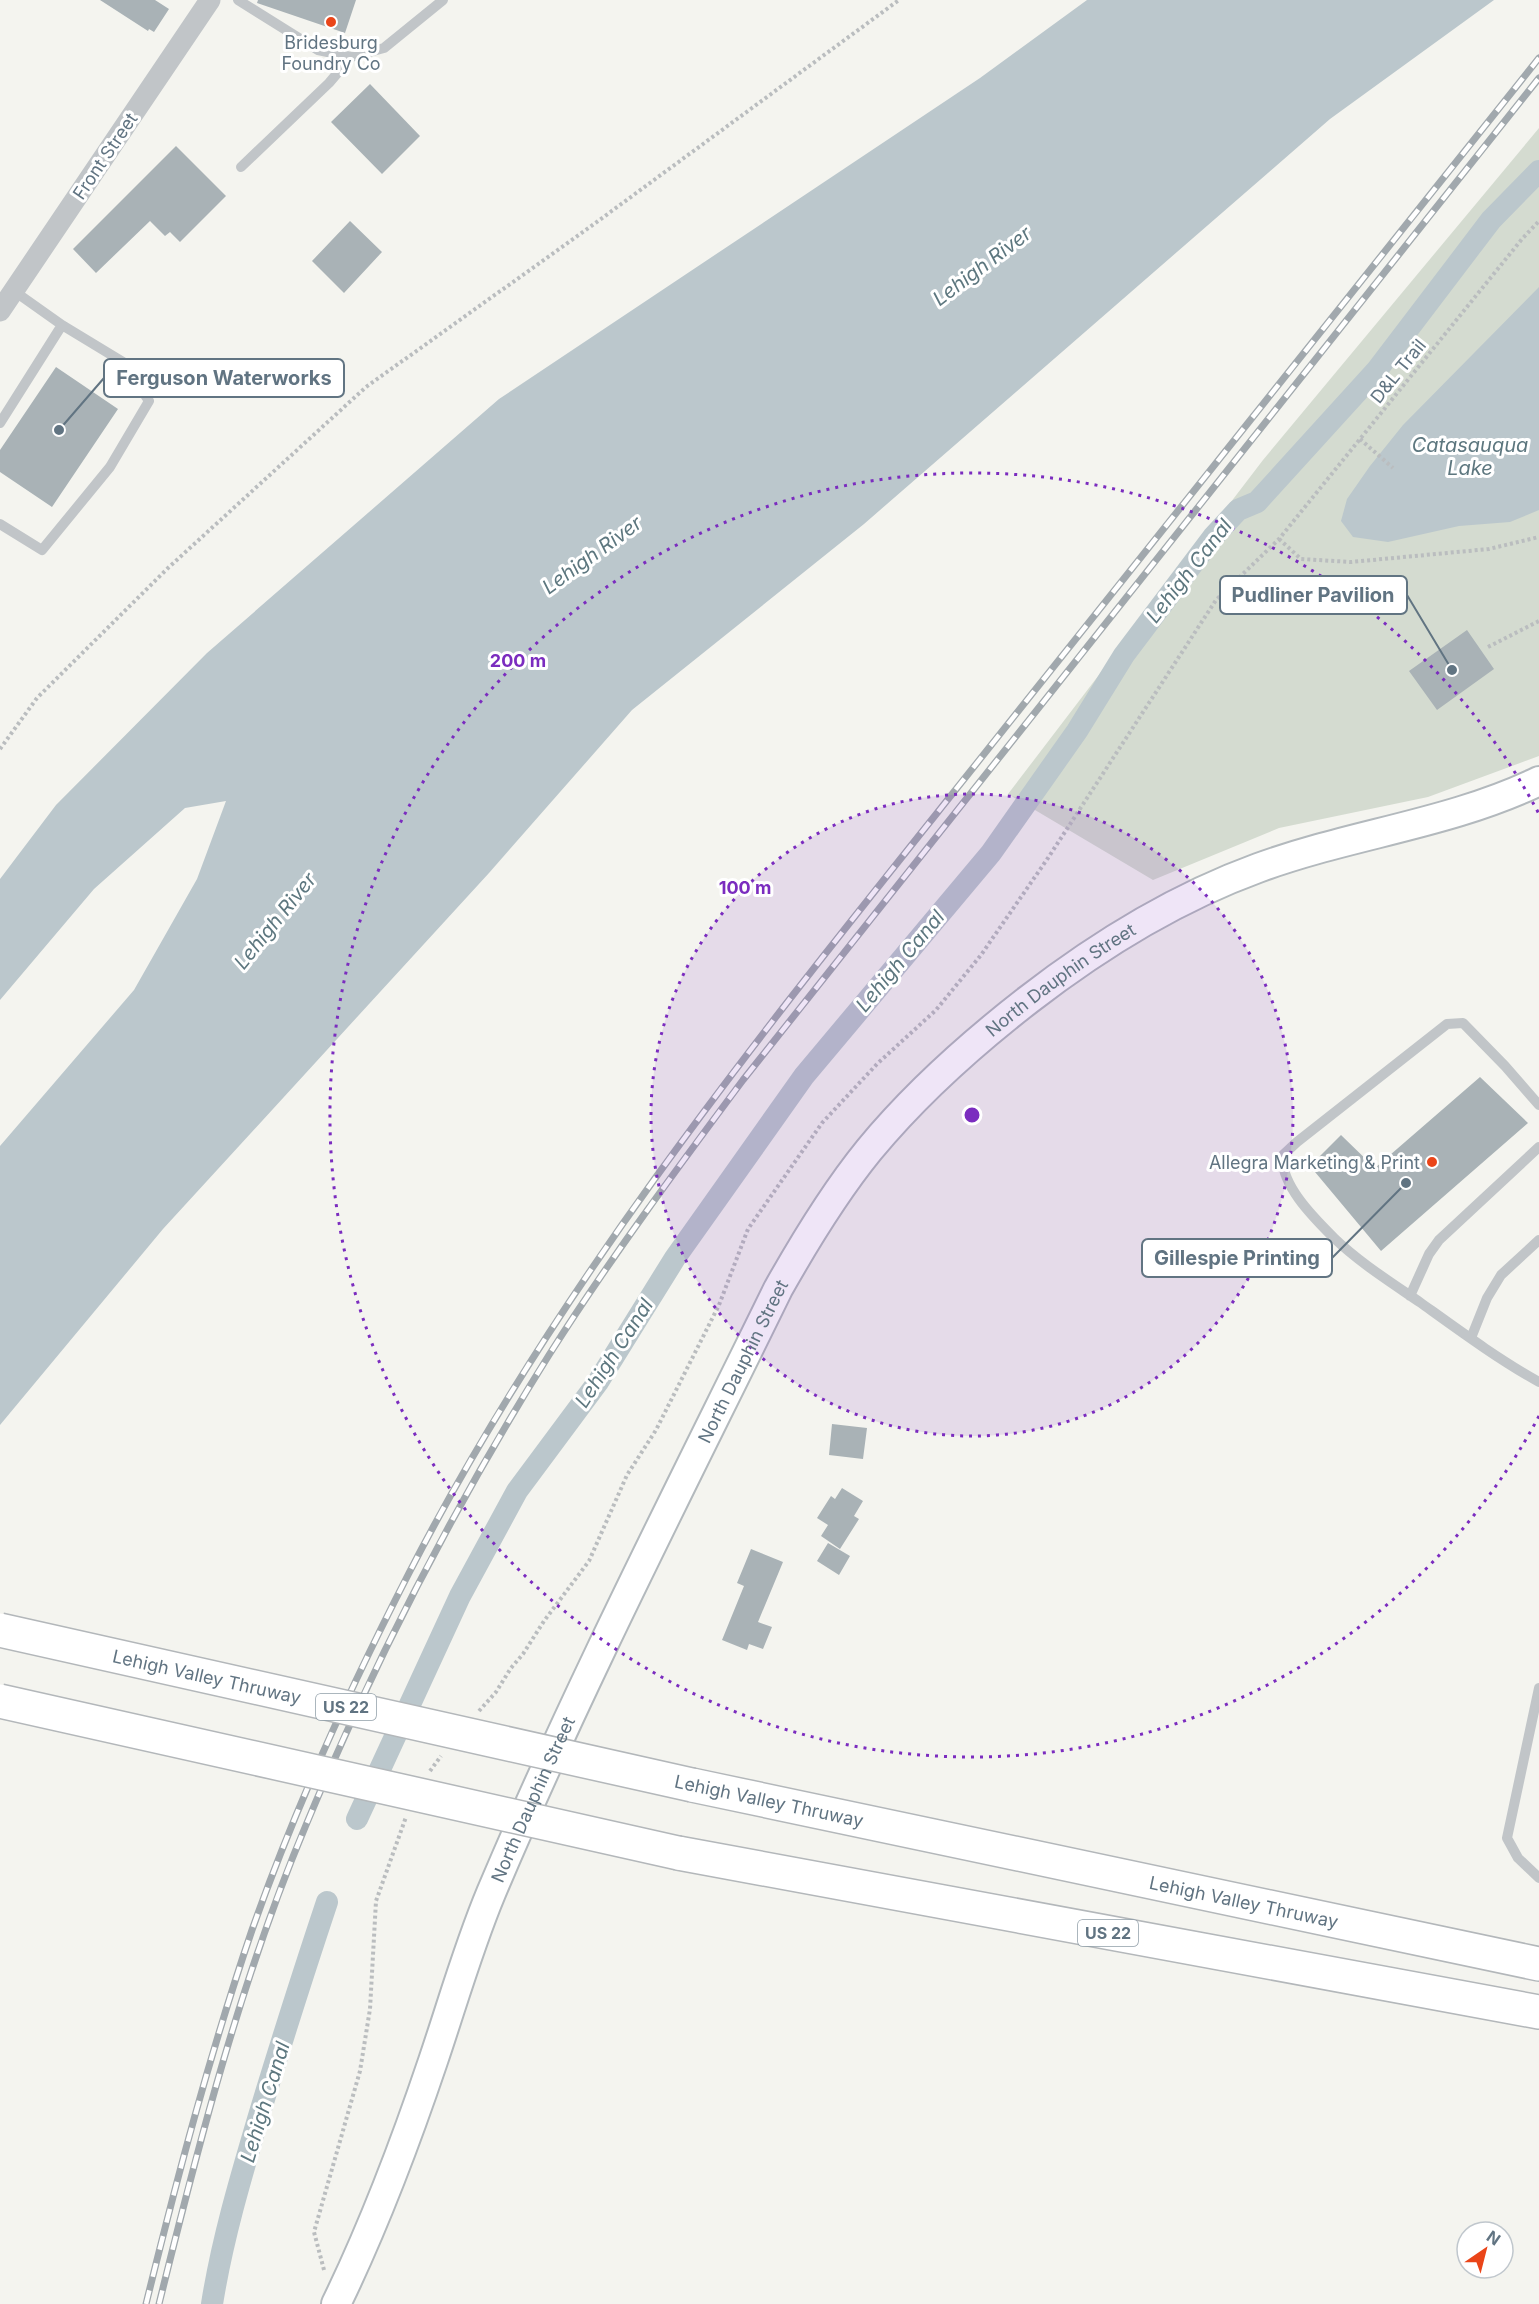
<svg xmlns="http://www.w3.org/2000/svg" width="1539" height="2304" font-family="Inter,sans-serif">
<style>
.green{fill:#d4dbd0}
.water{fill:#bbc7cc}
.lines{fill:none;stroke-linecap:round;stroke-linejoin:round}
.canal{stroke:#bbc7cc;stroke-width:22}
.building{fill:#a9b2b6}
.secondary-casing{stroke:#b3b9bd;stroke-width:32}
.highway-casing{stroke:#b3b7ba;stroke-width:36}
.path{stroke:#babdbf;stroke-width:4;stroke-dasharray:3 3;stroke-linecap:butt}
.lane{stroke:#c1c5c8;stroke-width:10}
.street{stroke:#c1c5c8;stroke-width:21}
.secondary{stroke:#fff;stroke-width:28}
.highway{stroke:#fff;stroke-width:33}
.rail-casing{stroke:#a1a8ad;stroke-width:7}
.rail{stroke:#fff;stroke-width:4.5;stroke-dasharray:14;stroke-linecap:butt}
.highway-bridge-casing{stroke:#b3b7ba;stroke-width:36;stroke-linecap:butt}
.highway-bridge{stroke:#fff;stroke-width:33}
.ring{fill:none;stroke:#7b2cbf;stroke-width:3;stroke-dasharray:3 6}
.poi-dot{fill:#ea4519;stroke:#fff;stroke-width:2}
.labels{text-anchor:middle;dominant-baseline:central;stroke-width:6;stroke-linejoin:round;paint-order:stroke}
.shield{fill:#fff;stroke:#909ea8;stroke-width:1.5}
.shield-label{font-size:16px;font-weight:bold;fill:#617482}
.poi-label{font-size:18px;fill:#617482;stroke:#fff}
.street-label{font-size:18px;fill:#617482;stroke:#fff}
.water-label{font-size:20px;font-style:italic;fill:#5d777f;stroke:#fff}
.centre{fill:#7b2cbf;stroke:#fff;stroke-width:3}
.ring-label{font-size:18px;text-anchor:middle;font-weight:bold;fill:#7b2cbf;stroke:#fff;stroke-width:6;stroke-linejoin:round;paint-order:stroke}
.leader{fill:none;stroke:#617482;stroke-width:2}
.callout-dot{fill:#617482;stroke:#fff;stroke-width:2}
.callout{fill:#fff;stroke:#617482;stroke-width:2}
.callout-label{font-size:20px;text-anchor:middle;font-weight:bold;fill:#617482}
</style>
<rect width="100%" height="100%" fill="#f4f4ef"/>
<path class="green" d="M1539 128V756L1428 797 1279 828 1153 880 1008 794 1263 460Z"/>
<path class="water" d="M1087 0H1494L1330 119 864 524 632 710 489 873 163 1229 0 1425V1146L134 990 197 879 226 801 185 808 94 889 0 1000V879L56 805 207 653 499 399 980 78Z
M1539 287V510L1510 522 1459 526 1388 542 1353 537 1341 521 1347 499 1370 466 1403 425Z"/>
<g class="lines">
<path class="canal" d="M357 1819 460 1596 517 1491 598 1382 675 1258 804 1076 991 853 1077 731 1124 655 1213 537 1238 510 1257 502 1377 370 1491 220 1539 171
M212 2304C222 2241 240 2180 258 2119 280 2046 303 1974 327 1902"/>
</g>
<path class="building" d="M100 0H155L169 9 154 32 149 29 148 31Z
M258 0H356L345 33 257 3Z
M370 84 420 136 382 174 331 122Z
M176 146 226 196 180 242 170 232 165 236 150 221 96 273 73 249Z
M350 221 382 252 344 293 312 261Z
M56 367 118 409 52 507 0 472V450Z
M1467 630 1494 669 1437 710 1409 671Z
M1480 1077 1528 1123 1381 1251 1310 1166 1341 1135 1375 1168Z
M832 1424 867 1428 863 1459 829 1455Z
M842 1488 863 1501 854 1516 859 1519 840 1549 821 1536 828 1525 817 1518 831 1496 835 1499Z
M828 1543 850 1556 839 1575 817 1561Z
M751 1549 783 1562 758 1622 772 1627 763 1649 749 1644 747 1650 722 1640 744 1586 737 1583Z"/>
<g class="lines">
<defs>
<g id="secondary">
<path id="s1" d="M336 2304C374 2226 405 2144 433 2061 452 2005 468 1948 491 1893 578 1687 680 1489 778 1289 805 1241 834 1193 869 1150 916 1093 970 1045 1028 1000 1099 945 1173 899 1258 868 1350 834 1450 824 1539 781"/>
</g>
<g id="highway">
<path id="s2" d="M692 1785 1539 1964"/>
<path d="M678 1853 1539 2012"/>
</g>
</defs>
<use href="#secondary" class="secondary-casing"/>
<use href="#highway" class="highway-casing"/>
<path class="path" d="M1360 439 1393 468
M1279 539 1301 559 1351 562 1489 549 1539 537
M1488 647 1539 621
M0 749 37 698 168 568 366 387 590 227 899 0
M479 1711 496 1692 511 1668 523 1654 544 1621 589 1561 627 1475 656 1430 719 1305 748 1229 822 1123 877 1064 936 1010 981 955 1048 858 1216 600 1279 539 1522 239 1539 221
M430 1771 441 1756
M324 2270 314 2232 360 2071 370 2009 376 1901 406 1817"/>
<path class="lane" d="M238 0 318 50 351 57 384 48 443 0
M241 167 329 83 351 57
M0 423 62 325 14 291
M0 524 42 550 110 467 149 401 123 362 62 325
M1539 1105 1505 1066 1463 1023 1447 1024 1297 1142 1283 1155C1279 1184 1315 1219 1334 1238 1360 1263 1392 1283 1421 1303 1460 1331 1498 1359 1539 1382
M1410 1296 1429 1254 1439 1240 1539 1147
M1471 1338 1487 1298 1501 1275 1539 1240
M1539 1688 1507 1838 1518 1858 1539 1878"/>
<path class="street" d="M0 311 210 0"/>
<use href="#secondary" class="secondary"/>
<use href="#highway" class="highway"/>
<defs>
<path id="rail" d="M146 2304C177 2178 210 2053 252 1930 295 1808 350 1688 409 1573 554 1290 755 1041 953 793 1148 548 1344 303 1539 58
M159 2304C199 2142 241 1979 306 1825 374 1662 455 1505 549 1355 609 1260 676 1170 743 1080L1539 78"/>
</defs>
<use href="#rail" class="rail-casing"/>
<use href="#rail" class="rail"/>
<defs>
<g id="highway-bridge">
<path id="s3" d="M0 1630 692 1785"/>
<path d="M0 1701 678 1853"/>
</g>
</defs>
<use href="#highway-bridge" class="highway-bridge-casing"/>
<use href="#highway-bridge" class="highway-bridge"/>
</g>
<circle cx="972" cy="1115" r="321" fill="#7b2cbf" fill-opacity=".12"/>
<g class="ring">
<circle cx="972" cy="1115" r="321"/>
<path d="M1539 1416A642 642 0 1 1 1539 814"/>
</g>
<g class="poi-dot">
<circle cx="331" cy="22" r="6"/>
<circle cx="1432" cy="1162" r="6"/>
</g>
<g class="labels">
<g class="shield">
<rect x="316" y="1694" width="60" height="26" rx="4.5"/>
<rect x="1078" y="1920" width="60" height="26" rx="4.5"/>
</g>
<g class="shield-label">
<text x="346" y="1707">US 22</text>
<text x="1108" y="1933">US 22</text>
</g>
<g class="poi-label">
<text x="331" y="42">Bridesburg<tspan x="331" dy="21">Foundry Co</tspan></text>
<text x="1420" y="1162" text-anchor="end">Allegra Marketing &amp; Print</text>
</g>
<g class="street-label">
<text transform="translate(105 156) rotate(-56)">Front Street</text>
<text transform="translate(1398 371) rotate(-51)">D&amp;L Trail</text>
<text stroke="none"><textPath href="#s1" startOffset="1532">North Dauphin Street</textPath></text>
<text stroke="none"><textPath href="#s1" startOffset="1028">North Dauphin Street</textPath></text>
<text stroke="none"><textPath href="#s3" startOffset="212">Lehigh Valley Thruway</textPath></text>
<text stroke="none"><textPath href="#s1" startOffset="542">North Dauphin Street</textPath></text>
<text transform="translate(769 1801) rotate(12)">Lehigh Valley Thruway</text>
<text stroke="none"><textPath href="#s2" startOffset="564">Lehigh Valley Thruway</textPath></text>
</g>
<g class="water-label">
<text transform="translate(982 266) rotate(-37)">Lehigh River</text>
<text x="1470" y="445">Catasauqua<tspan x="1470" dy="23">Lake</tspan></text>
<text transform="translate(592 555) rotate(-36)">Lehigh River</text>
<text transform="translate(1189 571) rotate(-52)">Lehigh Canal</text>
<text transform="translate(275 921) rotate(-51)">Lehigh River</text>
<text transform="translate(900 961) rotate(-50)">Lehigh Canal</text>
<text transform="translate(614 1353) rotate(-57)">Lehigh Canal</text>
<text transform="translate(265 2102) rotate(-73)">Lehigh Canal</text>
</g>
</g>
<circle cx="972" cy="1115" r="9" class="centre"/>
<g class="ring-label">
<text x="518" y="667">200 m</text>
<text x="745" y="894">100 m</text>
</g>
<path class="leader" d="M59 430L104 378M1452 670L1407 595M1406 1183L1332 1258"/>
<g class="callout-dot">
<circle cx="59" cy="430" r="6"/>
<circle cx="1452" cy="670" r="6"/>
<circle cx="1406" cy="1183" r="6"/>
</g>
<g class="callout">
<rect x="104" y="359" width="240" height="38" rx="6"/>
<rect x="1220" y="576" width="187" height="38" rx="6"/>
<rect x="1142" y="1239" width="190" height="38" rx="6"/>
</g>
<g class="callout-label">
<text x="224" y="385">Ferguson Waterworks</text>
<text x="1313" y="602">Pudliner Pavilion</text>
<text x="1237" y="1265">Gillespie Printing</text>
</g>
<g transform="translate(1485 2250) rotate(35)"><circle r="28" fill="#ffffff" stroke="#c0c7cd" stroke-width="1.5"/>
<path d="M0-4.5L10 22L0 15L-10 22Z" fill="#ea4519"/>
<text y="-9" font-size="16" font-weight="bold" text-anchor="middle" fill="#617482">N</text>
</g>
</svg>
